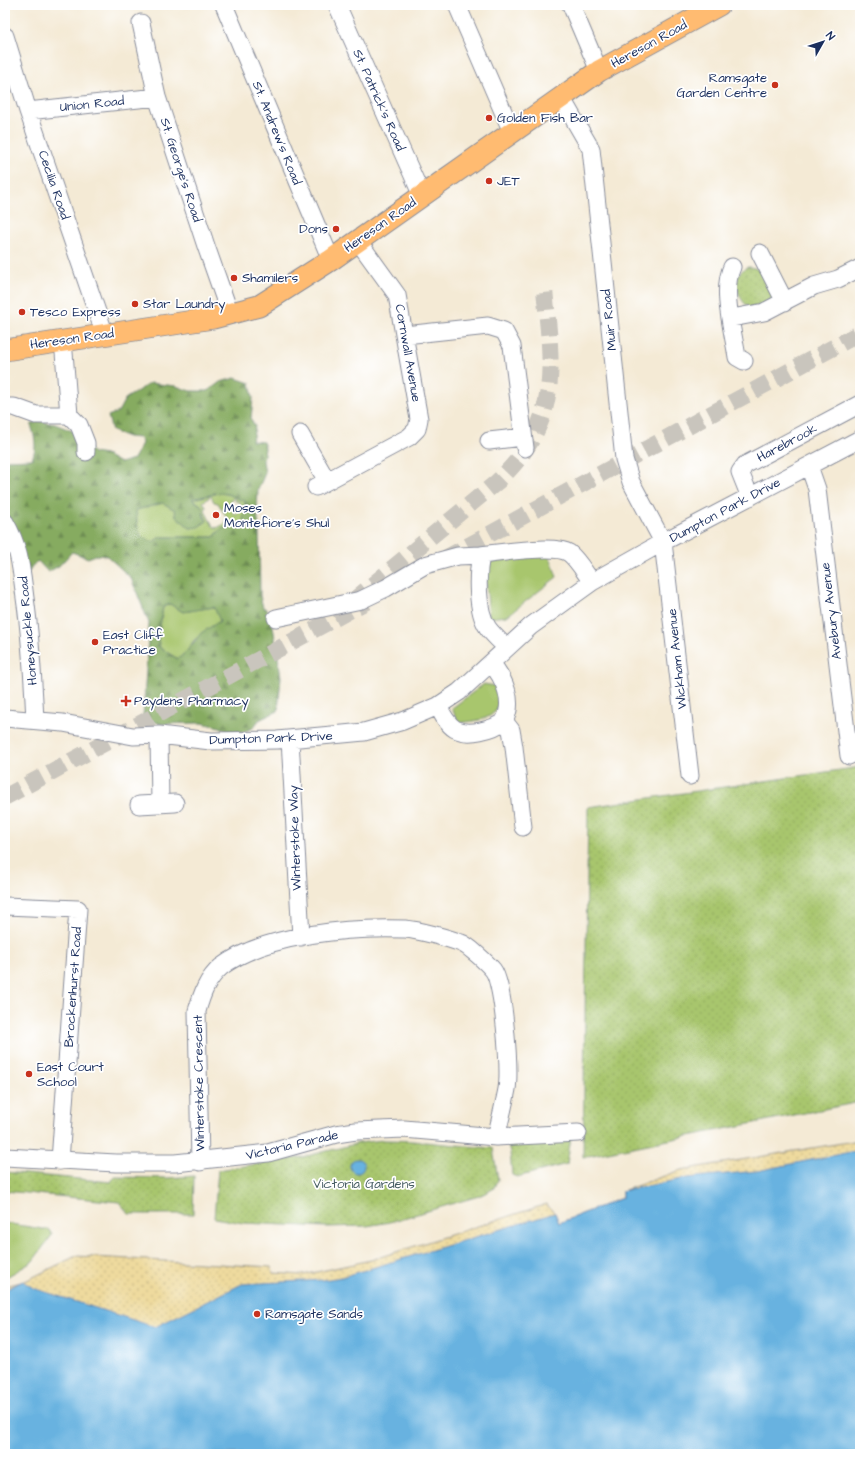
<svg xmlns="http://www.w3.org/2000/svg" width="865" height="1459" font-family="'Architects Daughter',sans-serif">
<style>
.green{fill:#a8c66d;stroke:#627a66;fill-rule:evenodd}
.forest{fill:url(#forest-firs);stroke:#506d5f;fill-rule:evenodd}
.sand{fill:url(#sand-dots);stroke:#84847e}
.park{fill:url(#park-dots);stroke:#627a66}
.water{fill:#67b2e0;stroke:#41709f}
.lines{fill:none;stroke-linecap:round;stroke-linejoin:round}
.minor-tunnel{stroke:#c9c5bd;stroke-width:17;stroke-dasharray:17 8;stroke-linecap:butt}
.minor-casing{stroke:#888c9a;stroke-width:19}
.major-casing{stroke:#888c9a;stroke-width:23}
.minor{stroke:#fff;stroke-width:17}
.major{stroke:#ffbb71;stroke-width:21}
.poi-dot{fill:#c8321e;stroke:#fff;stroke-width:1.5}
.labels{text-anchor:middle;dominant-baseline:central;stroke-width:3.5;stroke-linejoin:round;paint-order:stroke}
.street-label{font-size:13px;fill:#1b2f5e;stroke:#fff}
.poi-label{font-size:13px;fill:#1b2f5e;stroke:#fff;text-anchor:start}
.park-label{font-size:13px;fill:#455c62;stroke:#fff}
</style>
<defs>
<pattern id="forest-firs" width="22" height="20" patternUnits="userSpaceOnUse"><rect width="22" height="20" fill="#86ab60"/><path d="M5 1l3.5 6h-7zM16 11l3.5 6h-7z" fill="#6d8c52"/></pattern>
<pattern id="sand-dots" width="8" height="8" patternUnits="userSpaceOnUse"><rect width="8" height="8" fill="#eeda9e"/><path d="M2 2h.1M6 6h.1" fill="none" stroke="#ccbb8a" stroke-width="1.8" stroke-linecap="round"/></pattern>
<pattern id="park-dots" width="8" height="8" patternUnits="userSpaceOnUse"><rect width="8" height="8" fill="#a8c66d"/><path d="M2 2h.1M6 6h.1" fill="none" stroke="#90aa61" stroke-width="1.8" stroke-linecap="round"/></pattern>
</defs>
<rect width="100%" height="100%" fill="#fff"/>
<filter id="ink" filterUnits="userSpaceOnUse"><feTurbulence type="fractalNoise" baseFrequency=".025" numOctaves="2"/><feDisplacementMap in="SourceGraphic" scale="8" xChannelSelector="R" yChannelSelector="G"/><feConvolveMatrix kernelMatrix="1 2 1 2 8 2 1 2 1" color-interpolation-filters="sRGB"/></filter>
<filter id="wash" filterUnits="userSpaceOnUse"><feTurbulence type="fractalNoise" baseFrequency=".012" numOctaves="4" result="noise"/><feDisplacementMap in="SourceGraphic" scale="16" xChannelSelector="R" yChannelSelector="G"/><feGaussianBlur stdDeviation="0.9" result="paint"/><feColorMatrix in="noise" values="0 0 0 0 0 0 0 0 0 0 0 0 0 0 0 0 0 1.4 0 .05"/><feComposite in="paint" operator="in"/></filter>
<g filter="url(#wash)">
<rect width="100%" height="100%" fill="#f4ead5"/>
<path class="green" d="M219 493 227 494 245 501 243 523 221 529 214 537H160L153 542 141 537 137 524 136 510 163 503 175 510 176 516 190 528 198 527 207 521 200 504 192 499ZM211 496 214 502 218 503 227 518 226 523 217 528 213 526 205 511 206 507 203 502ZM234 498 236 502 239 501 243 509 235 515 230 507 232 505 230 501Z
M549 554 557 577 507 616 489 618 485 570 490 562Z
M170 604 183 612 214 607 221 621 194 640 187 651 178 659 160 648 158 640 163 607Z
M484 684 496 686C506 719 483 720 458 723L452 708Z
M5 1223 49 1230 52 1235 32 1262 5 1278Z"/>
<path class="forest" d="M235 378 250 383 253 398 251 419 255 427 252 441 263 442 265 448 263 461 265 473 258 490 257 510 259 529 260 596 263 607 271 613 281 677 278 711 259 720 253 728 243 732 227 731 220 727 201 723 160 724 143 717 149 623 131 578 107 556 96 555 88 558 72 552 59 566 48 572 38 561 32 566 26 576 5 534V460L32 459C37 447 35 437 31 425L38 421 55 424 75 432 93 453 106 455 120 463 134 459 142 443 140 438 128 437 112 431 108 416 118 412 125 399 150 383 176 386 190 391H208L220 382ZM219 493 227 494 245 501 243 523 221 529 214 537H160L153 542 141 537 137 524 136 510 163 503 175 510 176 516 190 528 198 527 207 521 204 517 202 506 192 499ZM170 604 183 612 214 607 220 621 201 633 187 651 178 659 160 648 158 640 163 607Z"/>
<path class="sand" d="M860 1140V1189L5 1362V1286L25 1281 76 1256 272 1267 273 1273 303 1275 371 1260 547 1204 548 1207 555 1213 559 1223 622 1198V1191L681 1170Z"/>
<path class="park" d="M748 267C765 267 769 285 775 298L752 309C737 302 729 274 748 267Z
M860 767V1102L583 1157 588 807Z
M571 1137 567 1164 517 1177 512 1175 510 1152 507 1142Z
M383 1140C420 1140 456 1146 493 1148L498 1180 493 1189 479 1196 390 1222 367 1226 326 1227 243 1223 214 1218 218 1170 303 1157 359 1143Z
M5 1172 111 1182 114 1177 168 1178 194 1176 193 1214H129L119 1202 5 1191Z"/>
<path class="water" d="M860 1150V1454H5V1290L23 1281 33 1288 155 1327 242 1284 323 1280 342 1277 555 1213 559 1223 622 1198V1191L687 1178 757 1171Z
M350 1166a7 7 0 1 1 14 0a7 7 0 1 1-14 0Z"/>
</g>
<g filter="url(#ink)">
<g class="lines">
<path class="minor-tunnel" d="M446 558 860 333
M353 601 497 482C563 420 552 367 544 285
M5 797 367 601"/>
<defs>
<path id="minor" d="M224 5 331 260
M337 5 422 196
M457 5 512 132
M571 5 599 71
M141 23 157 97 206 246 230 314
M5 36 28 111 105 335
M561 97 591 149 624 459 631 482 663 542 690 776
M28 111 157 97
M760 253 785 302
M732 267C721 290 733 331 737 357L744 361
M732 318 764 312 814 286 838 279 860 268
M405 335 488 326 504 331 512 346 525 448
M63 340 69 415 79 425 86 443V452
M5 407H14L36 415H69
M300 434 327 481
M489 441 523 437
M809 466 817 489 849 756
M316 487 409 437 417 429 419 419 397 295 358 241
M750 497 740 472 745 465 860 404
M5 522C20 548 21 568 25 598 31 638 33 679 35 720
M276 618 361 600 386 588 425 565 458 556 481 555
M507 648C501 642 493 635 488 628 476 611 477 574 481 555 499 553 555 544 569 553 578 560 585 573 592 582
M438 706C442 714 447 724 455 729 468 736 493 730 504 721 515 702 504 678 491 663
M5 718 63 723 133 736 159 735 211 741 277 740 343 734 364 732 403 721 438 706 459 692 531 626 592 582 663 542 860 439
M504 721 511 730 514 747 523 827
M159 735 160 804
M290 739 301 937
M139 805 175 803
M5 906 78 909 60 1161
M5 1157 116 1163H175L268 1153 336 1134 356 1131 404 1129 496 1137 578 1133
M200 1162 197 1011C202 994 207 979 221 967 264 934 352 927 405 929 418 930 448 938 461 943 468 945 488 964 493 970 504 984 510 1070 507 1089 504 1105 500 1121 496 1137"/>
<path id="major" d="M5 350 213 318 259 306 331 260 599 71 719 5"/>
</defs>
<use href="#minor" class="minor-casing"/>
<use href="#major" class="major-casing"/>
<use href="#minor" class="minor"/>
<use href="#major" class="major"/>
</g>
</g>
<g class="poi-dot">
<circle cx="775" cy="85" r="4"/>
<circle cx="489" cy="118" r="4"/>
<circle cx="489" cy="181" r="4"/>
<circle cx="336" cy="229" r="4"/>
<circle cx="234" cy="278" r="4"/>
<circle cx="135" cy="304" r="4"/>
<circle cx="22" cy="312" r="4"/>
<circle cx="216" cy="515" r="4"/>
<circle cx="95" cy="642" r="4"/>
<path d="M124 695h4v4h4v4h-4v4h-4v-4h-4v-4h4z"/>
<circle cx="29" cy="1074" r="4"/>
<circle cx="257" cy="1314" r="4"/>
</g>
<g class="labels">
<g class="street-label">
<text transform="translate(649 44) rotate(-29)">Hereson Road</text>
<text transform="translate(379 100) rotate(66)">St. Patrick's Road</text>
<text transform="translate(92 104) rotate(-6)">Union Road</text>
<text transform="translate(277 133) rotate(68)">St. Andrew's Road</text>
<text transform="translate(181 170) rotate(72)">St. George's Road</text>
<text transform="translate(54 185) rotate(71)">Cecilia Road</text>
<text transform="translate(380 225) rotate(-35)">Hereson Road</text>
<text transform="translate(609 320) rotate(-96)">Muir Road</text>
<text transform="translate(72 339) rotate(-8)">Hereson Road</text>
<text transform="translate(408 353) rotate(80)">Cornwall Avenue</text>
<text transform="translate(787 443) rotate(-28)">Harebrook</text>
<text transform="translate(725 510) rotate(-28)">Dumpton Park Drive</text>
<text transform="translate(831 611) rotate(-97)">Avebury Avenue</text>
<text transform="translate(28 631) rotate(-95)">Honeysuckle Road</text>
<text transform="translate(677 659) rotate(-96)">Wickham Avenue</text>
<text transform="translate(271 738) rotate(-2)">Dumpton Park Drive</text>
<text transform="translate(295 838) rotate(-92)">Winterstoke Way</text>
<text transform="translate(73 987) rotate(-86)">Brockenhurst Road</text>
<text transform="translate(199 1083) rotate(-91)">Winterstoke Crescent</text>
<text transform="translate(292 1145) rotate(-13)">Victoria Parade</text>
</g>
<g class="poi-label">
<text x="767" y="78" text-anchor="end">Ramsgate<tspan x="767" dy="15">Garden Centre</tspan></text>
<text x="497" y="118">Golden Fish Bar</text>
<text x="497" y="181">JET</text>
<text x="328" y="229" text-anchor="end">Dons</text>
<text x="242" y="278">Shamilers</text>
<text x="143" y="304">Star Laundry</text>
<text x="30" y="312">Tesco Express</text>
<text x="224" y="508">Moses<tspan x="224" dy="15">Montefiore's Shul</tspan></text>
<text x="103" y="635">East Cliff<tspan x="103" dy="15">Practice</tspan></text>
<text x="134" y="701">Paydens Pharmacy</text>
<text x="37" y="1067">East Court<tspan x="37" dy="15">School</tspan></text>
<text x="265" y="1314">Ramsgate Sands</text>
</g>
<g class="park-label">
<text x="364" y="1184">Victoria Gardens</text>
</g>
</g>
<rect width="865" height="1459" fill="none" stroke="#fff" stroke-width="20"/>
<g transform="translate(823 42) rotate(51)" stroke="#ffffff" stroke-width="3" paint-order="stroke">
<path d="M0-3L7 15L0 10L-7 15Z" fill="#1b2f5e"/>
<text y="-6" font-size="11" font-weight="bold" text-anchor="middle" fill="#1b2f5e">N</text>
</g>
</svg>
